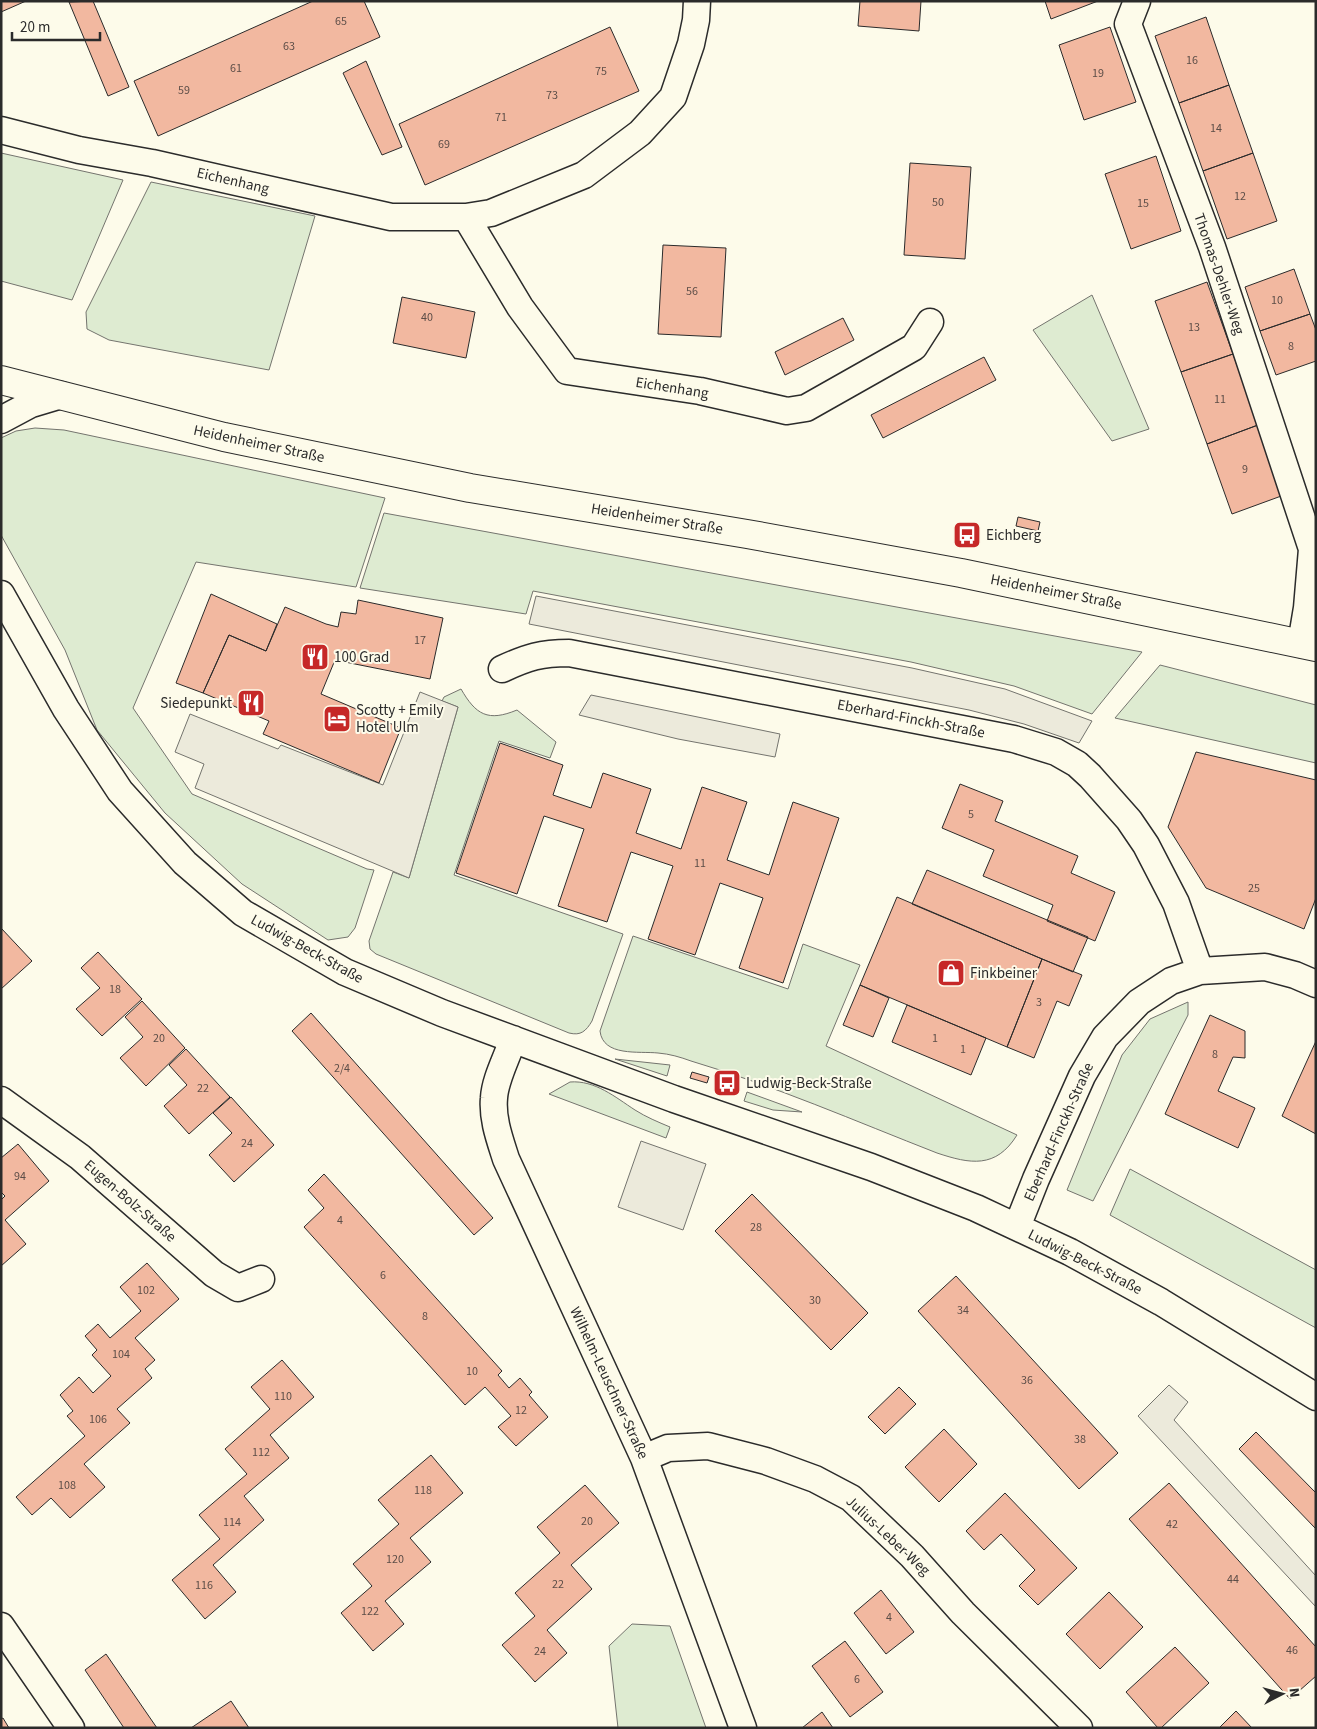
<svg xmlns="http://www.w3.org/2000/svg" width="1317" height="1729" font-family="'Source Sans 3',sans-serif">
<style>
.green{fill:#deebd1;stroke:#74746e}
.parking{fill:#eceadb;stroke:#74746e}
.building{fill:#f2b8a0;stroke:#2b2b2b}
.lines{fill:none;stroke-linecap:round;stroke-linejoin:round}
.street-casing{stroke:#2b2b2b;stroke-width:29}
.secondary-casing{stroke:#2b2b2b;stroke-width:30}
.street{stroke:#fdfbea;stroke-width:26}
.secondary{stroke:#fdfbea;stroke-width:28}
.labels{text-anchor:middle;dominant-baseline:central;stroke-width:4;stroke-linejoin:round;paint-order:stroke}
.number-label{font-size:12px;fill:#5d4e48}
.street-label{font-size:15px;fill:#2b2b2b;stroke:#fdfbea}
.poi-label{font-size:15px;fill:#2b2b2b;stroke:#fdfbea;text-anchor:start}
</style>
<rect width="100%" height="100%" fill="#fdfbea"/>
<path class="green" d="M1 153 123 180 72 300 1 281Z
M151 182 315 216 269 370 109 340 87 329 86 312Z
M1092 295 1149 429 1112 441 1033 330Z
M35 428 64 430 385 498 356 587 196 562 133 708 192 794 367 869 374 870 355 928 348 937 328 940 242 884 165 813 97 730 65 650 1 535V438L16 431Z
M384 513 1142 652 1092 714 1014 686 911 662 533 591 526 614 360 588Z
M1160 665 1316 705V763L1115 718Z
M461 689C476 715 488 722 517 710L556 742 550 758 499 741 454 875 623 934 592 1021C586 1031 581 1036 569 1033L376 954 370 949 369 941 393 872 409 878 458 707 442 701 444 697Z
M633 936 788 989 803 944 860 965 826 1046 1017 1135C996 1169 970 1164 937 1153 855 1121 775 1086 691 1061 680 1057 670 1054 658 1053 639 1051 603 1057 600 1031Z
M1188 1002V1015L1093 1201 1067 1190 1122 1055 1150 1019Z
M615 1059 670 1065 667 1076Z
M570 1082C595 1080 615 1097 635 1110 646 1117 658 1122 670 1127L666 1138 549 1094Z
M747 1092 802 1112 773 1110 744 1101Z
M1130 1169 1316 1270V1328L1110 1215Z
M632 1624 670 1626 706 1728H618L609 1646Z"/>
<path class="parking" d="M536 596 912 668 1005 689 1092 721 1079 743 1024 724 969 710 529 624Z
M420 692 458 707 409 878 195 788 204 764 175 752 190 714 278 749 281 745 383 785Z
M591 695 780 734 775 757 678 739 579 715Z
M641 1141 706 1164 683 1230 618 1207Z
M1169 1385 1188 1402 1174 1420 1316 1576V1607L1138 1416Z"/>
<path class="building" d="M1 1H26L1 12Z
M93 1 129 87 108 96 69 2Z
M313 1H364L380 37 158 136 134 81Z
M860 1H921L919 31 858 26Z
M1045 1H1098L1051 19Z
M1206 17 1229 85 1179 103 1155 36Z
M610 27 639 91 425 185 399 124Z
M1110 27 1136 102 1084 120 1059 45Z
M366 61 402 147 382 155 343 73Z
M1229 85 1253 153 1203 171 1179 103Z
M1253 153 1277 221 1227 239 1203 171Z
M1156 156 1181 231 1131 249 1105 174Z
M910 163 971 167 965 259 904 255Z
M663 245 726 248 721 337 658 334Z
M1294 269 1310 314 1260 331 1245 287Z
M1207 282 1233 354 1181 372 1155 301Z
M402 297 475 312 466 358 393 343Z
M1310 314 1316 330V361L1276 375 1260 331Z
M843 318 854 340 785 375 775 352Z
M1233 354 1258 425 1207 444 1181 372Z
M984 357 996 380 883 438 871 415Z
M1258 425 1284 495 1232 514 1207 444Z
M1018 517 1040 522 1038 531 1016 526Z
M211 594 277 624 266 651 229 635 203 693 176 683Z
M358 600 443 618 430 679 335 660 321 694 401 728 379 783 263 734 269 721 203 693 229 635 266 651 285 607 326 624 338 627 341 612 356 614Z
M500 743 563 765 553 795 591 808 603 773 651 789 636 833 681 849 702 787 747 802 727 860 769 875 793 802 839 818 783 983 739 968 763 898 720 883 695 955 648 939 673 866 631 852 607 922 558 906 584 829 544 816 517 894 456 873Z
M1196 752 1316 780V898L1304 929 1206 888 1168 827Z
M960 784 1003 801 995 821 1078 856 1071 873 1115 892 1095 941 1047 921 1053 905 983 876 994 850 942 828Z
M927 870 1088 937 1073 972 912 904Z
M897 897 1042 959 1007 1047 860 985Z
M1 928 32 961 1 989Z
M98 952 142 999 102 1036 76 1009 100 988 81 968Z
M1042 959 1082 975 1069 1006 1057 1001 1034 1058 1007 1047Z
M860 985 889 998 873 1037 843 1025Z
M142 1001 185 1048 146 1086 120 1058 143 1037 125 1017Z
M907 1005 986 1038 971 1075 892 1042Z
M311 1013 493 1218 474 1235 292 1031Z
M1210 1015 1245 1031V1058L1233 1057 1218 1091 1255 1108 1238 1148 1165 1114Z
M1316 1041V1134L1282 1116Z
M186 1049 230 1097 189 1134 164 1106 187 1085 169 1065Z
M692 1072 709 1077 707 1083 690 1078Z
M231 1097 274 1145 234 1182 209 1155 232 1133 213 1113Z
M18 1144 49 1181 5 1220 26 1244 1 1266V1200L5 1196 1 1192V1158Z
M324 1174 502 1371 498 1375 509 1388 520 1378 532 1392 529 1395 548 1417 516 1446 498 1427 511 1416 485 1387 465 1405 304 1227 324 1208 308 1190Z
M752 1194 868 1313 831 1350 715 1231Z
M147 1263 179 1299 135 1338 155 1360 145 1369 152 1378 117 1409 130 1423 84 1464 105 1487 70 1518 51 1498 32 1515 16 1497 85 1436 67 1416 73 1411 60 1395 79 1377 93 1393 111 1376 92 1355 97 1350 85 1336 98 1324 110 1338 141 1311 120 1287Z
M956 1276 1118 1453 1079 1489 918 1311Z
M282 1360 314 1397 270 1435 289 1458 244 1496 264 1520 213 1565 236 1592 205 1619 172 1580 220 1539 199 1515 247 1474 225 1449 270 1409 251 1387Z
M899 1387 916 1404 885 1434 868 1417Z
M944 1429 977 1464 939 1502 905 1467Z
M1256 1432 1316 1493V1529L1239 1449Z
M431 1455 463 1493 410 1538 431 1562 385 1601 404 1624 373 1651 341 1613 372 1586 353 1564 399 1524 378 1500Z
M1169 1483 1316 1647V1676L1290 1699 1129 1519Z
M585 1485 619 1523 571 1565 592 1589 547 1630 567 1653 535 1682 502 1645 535 1616 515 1593 560 1553 537 1527Z
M1005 1493 1077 1568 1038 1605 1019 1586 1035 1570 1001 1534 984 1550 966 1531Z
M881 1590 914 1632 886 1654 854 1613Z
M1109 1592 1143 1627 1100 1669 1066 1634Z
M845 1641 883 1692 850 1717 812 1666Z
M1175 1647 1209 1683 1161 1728H1158L1126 1692Z
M106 1654 157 1728H124L85 1670Z
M231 1701 249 1728H191Z
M1236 1711 1252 1728H1219Z
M822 1712 833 1728H802Z
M3 1718 9 1728H1V1719Z"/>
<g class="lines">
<defs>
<path id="street" d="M1137 1 1128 24 1212 247 1312 549 1307 608 1301 644
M1 130 79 150 152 163 391 217H466L491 213 584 175 640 133 673 97 691 44 696 20 697 1
M466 217 520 307 567 371 700 391 787 411 806 408 914 347 930 322
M1 420 31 404 61 395
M1 594 66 709 120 791 185 863 243 913 345 972 442 1013 674 1099 871 1167 976 1208 1070 1252 1161 1302 1316 1397
M502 669C528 657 541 653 569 653L1014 739 1056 752 1077 764 1090 776 1129 820 1146 845 1176 903 1200 971 1265 967 1295 975 1316 984
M513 1039C507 1058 495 1079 494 1098 492 1119 500 1140 506 1159L644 1458 743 1728
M1 1100 80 1157 214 1274 238 1288 261 1279
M1017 1227 1036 1179 1082 1076 1105 1037 1139 1002 1171 981 1200 971
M644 1458 668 1448 708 1446 766 1461 815 1479 851 1498 912 1556 963 1613 1079 1728
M1 1626 71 1728"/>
<path id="secondary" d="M1 380 224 437 470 488 747 534 961 573 1316 647"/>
</defs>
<use href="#street" class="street-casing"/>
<use href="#secondary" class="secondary-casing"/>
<use href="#street" class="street"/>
<use href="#secondary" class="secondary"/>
</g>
<defs>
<symbol id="bus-square" viewBox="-11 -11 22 22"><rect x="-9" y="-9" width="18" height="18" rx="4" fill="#c62828" stroke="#fdfbea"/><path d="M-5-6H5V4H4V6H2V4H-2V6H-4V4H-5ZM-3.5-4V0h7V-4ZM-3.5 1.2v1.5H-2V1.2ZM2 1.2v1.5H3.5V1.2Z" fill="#fff"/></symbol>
<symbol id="restaurant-square" viewBox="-11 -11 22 22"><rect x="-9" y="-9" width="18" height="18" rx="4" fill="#c62828" stroke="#fdfbea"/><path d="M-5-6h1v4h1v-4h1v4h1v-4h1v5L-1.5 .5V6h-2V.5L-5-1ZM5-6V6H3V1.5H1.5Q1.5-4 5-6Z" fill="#fff"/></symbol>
<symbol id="hotel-square" viewBox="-11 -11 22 22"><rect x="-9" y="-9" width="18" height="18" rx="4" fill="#c62828" stroke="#fdfbea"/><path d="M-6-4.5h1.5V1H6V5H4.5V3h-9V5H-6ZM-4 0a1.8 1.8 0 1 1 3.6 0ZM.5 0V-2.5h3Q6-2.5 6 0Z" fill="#fff"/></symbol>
<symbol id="shop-square" viewBox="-11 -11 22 22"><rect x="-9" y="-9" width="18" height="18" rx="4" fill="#c62828" stroke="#fdfbea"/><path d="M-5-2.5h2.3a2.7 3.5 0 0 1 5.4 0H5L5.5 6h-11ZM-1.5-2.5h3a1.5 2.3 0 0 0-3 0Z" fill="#fff"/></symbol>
</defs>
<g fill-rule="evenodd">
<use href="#bus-square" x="951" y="519" width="32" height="32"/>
<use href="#restaurant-square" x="299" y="641" width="32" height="32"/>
<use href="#restaurant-square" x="235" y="687" width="32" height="32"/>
<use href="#hotel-square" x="321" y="703" width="32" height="32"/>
<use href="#shop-square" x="935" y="957" width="32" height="32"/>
<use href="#bus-square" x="711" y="1067" width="32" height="32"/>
</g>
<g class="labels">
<g class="number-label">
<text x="341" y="21">65</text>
<text x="289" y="46">63</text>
<text x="1192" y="60">16</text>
<text x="236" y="68">61</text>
<text x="601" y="71">75</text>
<text x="1098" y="73">19</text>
<text x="184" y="90">59</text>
<text x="552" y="95">73</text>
<text x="501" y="117">71</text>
<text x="1216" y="128">14</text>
<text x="444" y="144">69</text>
<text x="1240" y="196">12</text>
<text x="938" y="202">50</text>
<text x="1143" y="203">15</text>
<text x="692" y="291">56</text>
<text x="1277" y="300">10</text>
<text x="427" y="317">40</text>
<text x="1194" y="327">13</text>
<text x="1291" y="346">8</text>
<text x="1220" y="399">11</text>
<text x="1245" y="469">9</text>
<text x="420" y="640">17</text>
<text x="971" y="814">5</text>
<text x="700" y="863">11</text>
<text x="1254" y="888">25</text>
<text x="115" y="989">18</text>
<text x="1039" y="1002">3</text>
<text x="159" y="1038">20</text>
<text x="935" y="1038">1</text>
<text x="963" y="1049">1</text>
<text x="1215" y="1054">8</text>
<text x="342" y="1068">2/4</text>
<text x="203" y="1088">22</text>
<text x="247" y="1143">24</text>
<text x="20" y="1176">94</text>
<text x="340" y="1220">4</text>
<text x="756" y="1227">28</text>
<text x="383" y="1275">6</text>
<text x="146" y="1290">102</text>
<text x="815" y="1300">30</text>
<text x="963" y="1310">34</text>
<text x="425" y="1316">8</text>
<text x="121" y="1354">104</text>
<text x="472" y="1371">10</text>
<text x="1027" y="1380">36</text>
<text x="283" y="1396">110</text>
<text x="521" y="1410">12</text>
<text x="98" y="1419">106</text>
<text x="1080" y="1439">38</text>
<text x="261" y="1452">112</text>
<text x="67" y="1485">108</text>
<text x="423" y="1490">118</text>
<text x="587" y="1521">20</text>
<text x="232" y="1522">114</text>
<text x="1172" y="1524">42</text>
<text x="395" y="1559">120</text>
<text x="1233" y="1579">44</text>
<text x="558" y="1584">22</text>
<text x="204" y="1585">116</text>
<text x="370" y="1611">122</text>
<text x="889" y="1617">4</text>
<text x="1292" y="1650">46</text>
<text x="540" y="1651">24</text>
<text x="857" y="1679">6</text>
</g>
<g class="street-label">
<text transform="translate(233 181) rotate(13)">Eichenhang</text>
<text transform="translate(1219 274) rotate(71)">Thomas-Dehler-Weg</text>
<text transform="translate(672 388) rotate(9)">Eichenhang</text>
<text transform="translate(259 444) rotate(12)">Heidenheimer Straße</text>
<text transform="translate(657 519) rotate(9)">Heidenheimer Straße</text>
<text transform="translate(1056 592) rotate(11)">Heidenheimer Straße</text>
<text transform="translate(911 719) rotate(11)">Eberhard-Finckh-Straße</text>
<text transform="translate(307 949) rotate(29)">Ludwig-Beck-Straße</text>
<text transform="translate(1059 1132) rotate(-66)">Eberhard-Finckh-Straße</text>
<text transform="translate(130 1201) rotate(41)">Eugen-Bolz-Straße</text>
<text transform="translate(1085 1262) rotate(27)">Ludwig-Beck-Straße</text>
<text transform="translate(609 1383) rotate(65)">Wilhelm-Leuschner-Straße</text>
<text transform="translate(888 1536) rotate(43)">Julius-Leber-Weg</text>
</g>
<g class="poi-label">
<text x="986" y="535">Eichberg</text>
<text x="334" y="657">100 Grad</text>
<text x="232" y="703" text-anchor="end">Siedepunkt</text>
<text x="356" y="710">Scotty + Emily<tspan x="356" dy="17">Hotel Ulm</tspan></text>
<text x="970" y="973">Finkbeiner</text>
<text x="746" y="1083">Ludwig-Beck-Straße</text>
</g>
</g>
<rect width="1317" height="1729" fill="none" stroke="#2b2b2b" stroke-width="5"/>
<g transform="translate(1282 1694) rotate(84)" stroke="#fdfbea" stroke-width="4" paint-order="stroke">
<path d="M0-4L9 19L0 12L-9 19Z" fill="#2b2b2b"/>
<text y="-8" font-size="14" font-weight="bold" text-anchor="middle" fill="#2b2b2b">N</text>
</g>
<path d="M12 32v8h88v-8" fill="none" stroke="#2b2b2b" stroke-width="2.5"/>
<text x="20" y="32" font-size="15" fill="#2b2b2b" stroke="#fdfbea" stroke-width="4" paint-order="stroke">20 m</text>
</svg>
